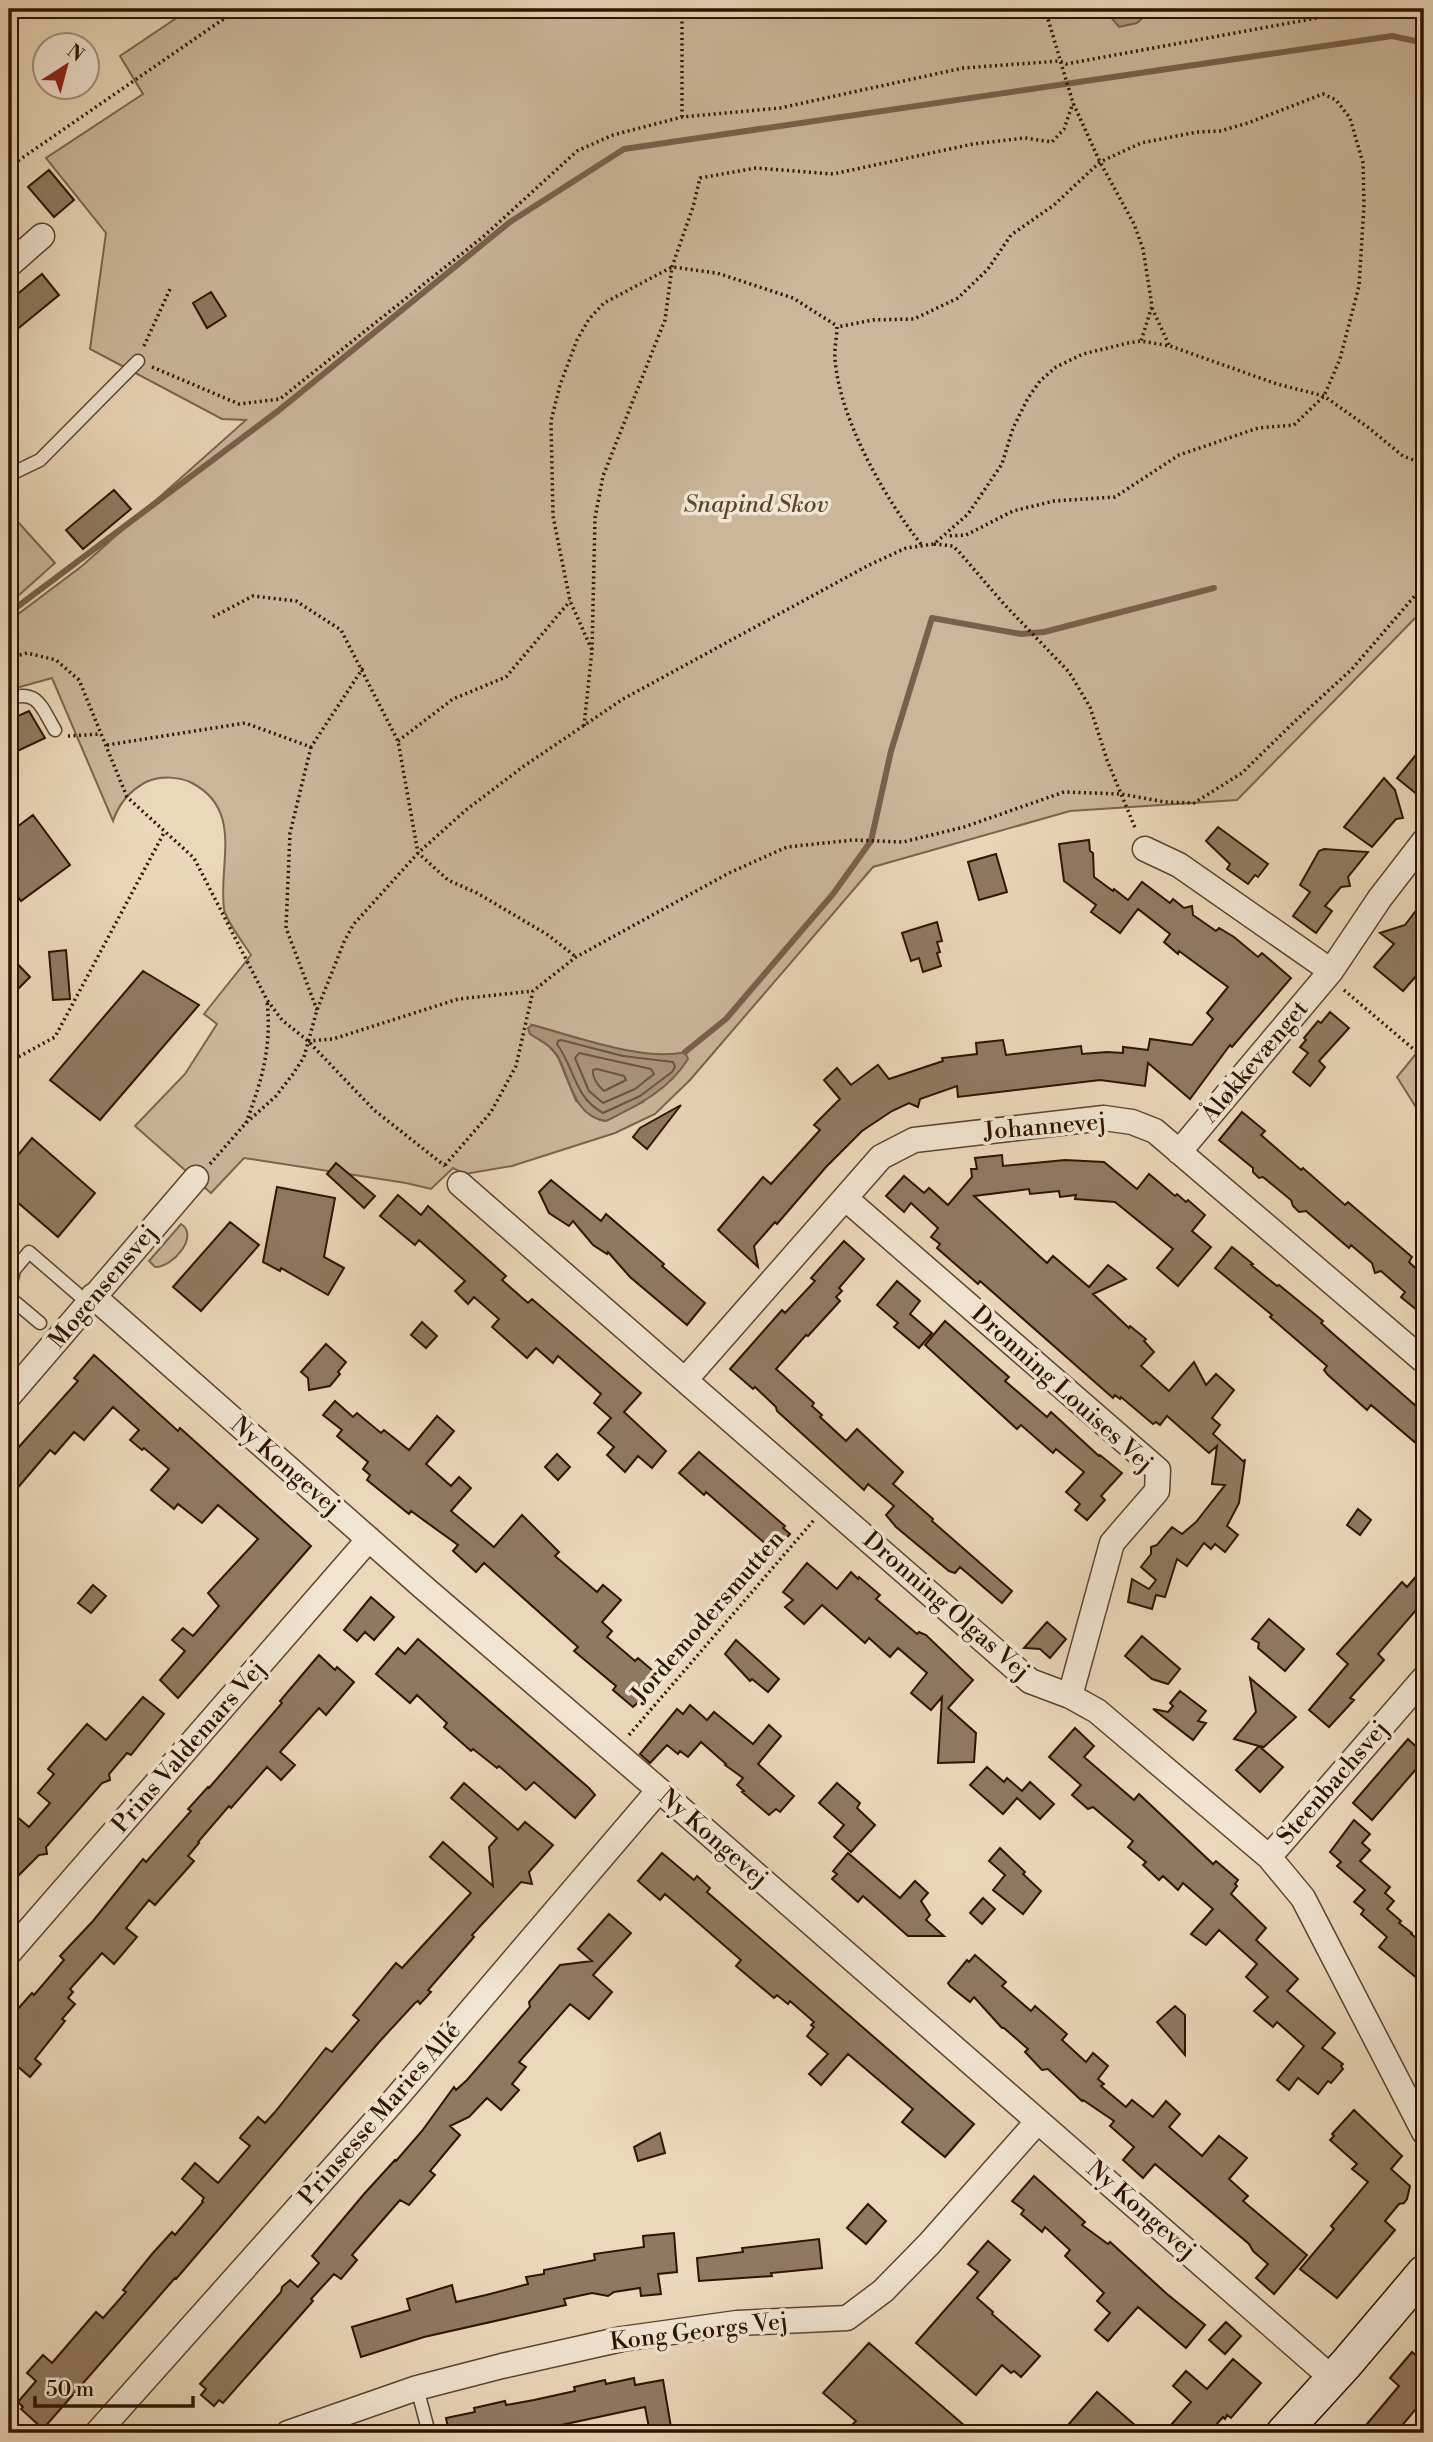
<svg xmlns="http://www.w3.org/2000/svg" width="1433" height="2442" font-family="'Libre Bodoni',serif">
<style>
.green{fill:#cbb69a;stroke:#7c644e;stroke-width:2;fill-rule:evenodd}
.water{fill:#ab947b;stroke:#79604b;stroke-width:2}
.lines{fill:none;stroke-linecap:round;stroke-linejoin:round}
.shore{stroke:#6c543e;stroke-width:2}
.stream{stroke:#79604b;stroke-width:6}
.building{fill:#907961;stroke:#2e1302;stroke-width:2}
.lane-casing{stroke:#5d4430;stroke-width:15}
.street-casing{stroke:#5d4430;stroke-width:27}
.secondary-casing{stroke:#2e1302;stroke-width:36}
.path{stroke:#2e1302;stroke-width:3.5;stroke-dasharray:2 3.5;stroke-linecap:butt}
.lane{stroke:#f2e5d2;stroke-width:12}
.street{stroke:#f2e5d2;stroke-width:24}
.secondary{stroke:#f2e5d2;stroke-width:33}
.labels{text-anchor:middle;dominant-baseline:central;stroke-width:7;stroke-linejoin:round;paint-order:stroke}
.park-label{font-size:24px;font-style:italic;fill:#5d4430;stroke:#f2e5d2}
.street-label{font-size:24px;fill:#2e1302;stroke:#f2e5d2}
</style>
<rect width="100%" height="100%" fill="#ebd7b9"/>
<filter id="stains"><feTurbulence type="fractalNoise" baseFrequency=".00286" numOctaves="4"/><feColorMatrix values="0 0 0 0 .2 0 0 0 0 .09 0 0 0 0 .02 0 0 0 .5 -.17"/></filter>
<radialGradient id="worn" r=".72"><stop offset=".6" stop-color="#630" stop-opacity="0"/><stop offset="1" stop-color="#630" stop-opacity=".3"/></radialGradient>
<path class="green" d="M190 9H1424V609L1237 800 1070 811 873 867 690 1080 655 1114 615 1133 512 1166 465 1174 453 1168 431 1189 406 1183 244 1158 211 1193 135 1126 185 1074 217 1024 204 1014 251 955C244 944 226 921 224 909 218 865 244 810 192 783 179 776 160 776 146 782 129 791 119 803 113 821L52 678 9 690V621L82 566 246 420 222 419 90 349 106 233 46 158 143 94 120 56ZM532 1025C574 1036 643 1062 685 1053L643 1102 606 1121 600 1120 576 1101 558 1057Z
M9 512 55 563 9 604Z
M1424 1044V1120L1397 1077Z
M181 1224C200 1236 172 1268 155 1267L149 1261Z"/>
<path class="water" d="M1104 9H1152L1137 23 1119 27Z
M532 1025C574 1036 643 1062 685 1052L688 1059C669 1090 638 1105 606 1121 573 1117 570 1077 557 1055 551 1045 539 1040 530 1034L528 1028Z"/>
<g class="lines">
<path class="shore" d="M561 1040 623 1056 673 1062 675 1067 672 1072 640 1096 603 1113C574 1097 575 1069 557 1044L558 1041Z
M579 1053 651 1069 654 1074 635 1089 603 1103 589 1091 575 1058Z
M597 1069 624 1076 626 1080 604 1091C598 1086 592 1077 593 1070Z"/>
<path class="stream" d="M9 613 278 411 510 222 624 149 1392 36 1424 43
M685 1052 726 1019 833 894 871 841 891 751 932 618 1021 634 1044 632 1214 588"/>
</g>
<path class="building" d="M49 170 74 200 54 217 28 187Z
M42 274 59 295 9 336V301Z
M211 292 226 316 207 328 193 303Z
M114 490 131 509 83 549 66 530Z
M29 711 45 738 9 755V720Z
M1424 745V800L1397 778Z
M1384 778 1395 790 1403 818 1396 819 1372 847 1344 827Z
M33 815 70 865 21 901 9 885V833Z
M1218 827 1268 864 1258 877 1255 875 1248 884 1227 869 1230 864 1206 841Z
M1089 840 1090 851 1093 853 1094 877 1113 891 1114 889 1128 900 1142 882 1170 903 1173 899 1184 908 1192 906 1193 915 1216 931 1219 928 1234 937 1258 957 1262 953 1291 978 1232 1047 1230 1045 1190 1099 1148 1063 1145 1086 1100 1080 958 1097 957 1086 920 1099 918 1107 909 1103 892 1111 862 1131 826 1167 777 1224 775 1222 754 1246 758 1267 718 1230 763 1177 771 1184 820 1130 814 1125 840 1099 824 1080 837 1068 851 1085 878 1065 889 1079 943 1061 942 1058 977 1054 976 1043 1003 1040 1006 1055 1081 1046 1082 1054 1107 1052 1123 1053V1047L1148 1050 1150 1039 1192 1045 1213 1019 1207 1013 1228 987 1179 951 1178 954 1164 942 1170 934 1138 909 1120 933 1091 912 1096 905 1064 881 1059 844Z
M1324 849 1368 852 1348 877 1350 886 1341 887 1325 906 1332 911 1316 933 1293 916 1310 892 1300 885 1319 851Z
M996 854 1007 892 979 900 968 862Z
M1424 900V967L1403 991 1374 967 1394 944 1380 933 1405 925Z
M937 922 942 941 937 942 940 952 937 953 941 966 923 972 919 958 911 961 902 933Z
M66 950 70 999 53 1000 49 952Z
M9 955 30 977 9 998Z
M143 971 199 1005 100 1120 50 1080Z
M1330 1012 1349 1028 1319 1061 1325 1067 1310 1086 1293 1072 1308 1053 1300 1047 1306 1040 1304 1038 1318 1021 1321 1023Z
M681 1105 647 1149 633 1137 640 1128Z
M1242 1112 1265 1131 1261 1135 1301 1170 1303 1168 1345 1205 1348 1202 1412 1257 1409 1262 1424 1276V1316L1401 1297 1405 1292 1381 1271 1375 1273 1372 1263 1351 1245 1349 1248 1306 1211 1299 1212 1293 1206 1291 1200 1263 1177 1259 1178 1253 1172V1168L1219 1140Z
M32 1138 95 1193 58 1237 9 1195V1166Z
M1002 1155 1003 1166 1065 1160 1104 1162 1137 1189 1149 1174 1175 1196 1177 1194 1186 1202 1188 1200 1205 1215 1192 1231 1211 1247 1178 1286 1157 1268 1173 1249 1115 1202 1075 1199 1076 1195 1060 1197 1059 1191 1030 1194 1029 1189 974 1196 1047 1263 1053 1256 1089 1287 1108 1265 1126 1279 1093 1294 1129 1328 1130 1326 1146 1339 1144 1341 1154 1352 1141 1366 1169 1391 1194 1362 1206 1385 1216 1374 1234 1390 1212 1418 1220 1425 1213 1434 1244 1462 1245 1459 1239 1503 1227 1526 1238 1535 1225 1552 1215 1544 1211 1549 1204 1543 1187 1566 1177 1559 1165 1597 1156 1595 1152 1609 1128 1602 1132 1579 1149 1589 1156 1580 1141 1567 1151 1554V1547L1157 1545 1172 1527 1182 1534 1196 1522 1225 1485 1212 1484 1217 1446 1209 1453 1167 1416 1160 1425 1156 1422 1153 1424 1121 1397 1120 1399 1115 1395 1113 1398 980 1281 978 1284 937 1248 940 1244 931 1237 938 1228 911 1203 904 1212 886 1196 904 1176 924 1193 929 1188 948 1205 972 1177 971 1169H977L975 1158Z
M336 1163 375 1196 364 1208 327 1174Z
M551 1180 601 1221 606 1214 664 1264 662 1266 705 1303 687 1325 630 1277 608 1252 607 1254 593 1245 573 1221 569 1226 549 1213 539 1192Z
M277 1187 335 1198 324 1257 344 1268 328 1295 281 1268 280 1271 263 1262Z
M398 1195 421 1215 428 1206 506 1276 502 1280 528 1303 532 1299 641 1393 624 1412 666 1451 652 1468 638 1456 625 1472 607 1455 614 1447 598 1433 611 1418 594 1403 601 1394 558 1356 553 1363 536 1348 527 1358 492 1327 499 1319 474 1297 468 1304 455 1291 465 1281 419 1240 415 1245 380 1216Z
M230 1222 259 1245 201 1311 173 1287Z
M844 1241 864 1259 839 1288 842 1291 836 1297 840 1301 808 1336 806 1335 776 1369 814 1403 812 1406 822 1415 820 1417 846 1441 857 1429 903 1472 893 1484 933 1519 932 1521 1012 1591 1002 1603 960 1567 955 1573 949 1571 896 1527 886 1515 894 1506 868 1484 864 1490 777 1411 776 1407 755 1387 753 1389 730 1369 782 1310 785 1313 815 1281 811 1278Z
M1232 1247 1253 1264 1251 1265 1277 1286 1279 1285 1323 1321 1321 1323 1331 1332 1424 1413V1450L1371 1405 1367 1410 1328 1375 1324 1370 1327 1366 1270 1317 1272 1315 1215 1268Z
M897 1281 920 1301 910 1314 932 1333 919 1348 894 1327 898 1323 877 1305Z
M945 1321 1009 1377 1005 1381 1047 1417 1051 1412 1099 1456 1100 1455 1122 1473 1101 1496 1105 1500 1087 1520 1075 1510 1080 1504 1066 1492 1084 1472 1056 1449 1053 1453 1021 1425 1017 1429 925 1345Z
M422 1322 437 1336 426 1348 411 1335Z
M326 1344 346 1362 338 1372 340 1374 330 1386 309 1390 308 1378 301 1372Z
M94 1355 178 1431 180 1428 311 1546 178 1698 160 1680 185 1651 172 1640 183 1628 193 1636 219 1606 208 1593 258 1539 218 1505 202 1523 178 1504 174 1509 151 1490 169 1469 144 1448 142 1450 130 1440 139 1430 113 1407 84 1440 74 1432 55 1454 50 1450 9 1498V1458L78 1381 74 1378Z
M335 1401 353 1417 357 1413 381 1433 384 1430 409 1450 437 1416 454 1431 426 1464 451 1486 459 1477 471 1488 451 1511 494 1547 522 1515 559 1552 555 1556 597 1592 603 1585 621 1600 602 1622 612 1631 607 1637 635 1661 638 1658 659 1676 660 1679 643 1698 633 1707 613 1690 616 1686 574 1651 578 1647 484 1563 476 1572 453 1551 458 1545 411 1511 409 1514 367 1480 370 1475 363 1469 368 1462 337 1436 342 1430 323 1415Z
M699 1452 785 1526 783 1528 790 1534 778 1547 772 1542 768 1546 706 1492 704 1495 679 1473Z
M557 1454 570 1467 558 1480 545 1467Z
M1358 1509 1371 1520 1360 1535 1347 1525Z
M807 1563 837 1589 851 1572 858 1579 859 1577 880 1595 876 1599 917 1634 919 1632 926 1635 973 1680 948 1708 976 1733 974 1762 938 1763 942 1697 931 1710 911 1693 927 1673 898 1648 890 1657 869 1638 865 1643 822 1605 804 1624 785 1607 793 1600 783 1592Z
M1424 1567V1601L1378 1654 1384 1660 1350 1698 1354 1700 1329 1727 1309 1710 1348 1664 1337 1654 1402 1582 1407 1587Z
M93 1585 106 1596 91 1613 78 1603Z
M371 1597 394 1617 374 1640 365 1632 357 1641 344 1630Z
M1269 1619 1304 1649 1285 1671 1258 1648 1259 1643 1252 1639Z
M1047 1622 1066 1639 1050 1658 1040 1649 1024 1648Z
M1142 1636 1180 1669 1168 1684 1152 1679 1125 1656Z
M418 1639 589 1788 595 1795 575 1818 534 1782 526 1790 499 1766 497 1768 473 1749 471 1751 444 1727 447 1723 417 1695 410 1703 376 1674 398 1648 405 1654Z
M736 1640 779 1679 768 1692 752 1679 750 1681 725 1654Z
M319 1655 335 1670 337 1667 354 1682 326 1715 319 1708 280 1752 295 1765 281 1780 267 1767 231 1808 229 1806 198 1842 199 1843 188 1856 194 1861 155 1905 149 1900 126 1928 137 1937 114 1964 102 1953 70 1989 73 1992 68 1998 75 2004 62 2019 65 2021 35 2059 41 2064 30 2077 9 2059V2019L32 1993 34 1995 64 1960 60 1956 93 1921 143 1859 146 1862 191 1811 188 1809 208 1787 209 1788 282 1703 280 1701Z
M1250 1678 1296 1717 1264 1747 1259 1746 1283 1767 1260 1792 1236 1770 1259 1746 1234 1739 1256 1712Z
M1180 1691 1206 1711 1198 1721 1206 1723 1193 1740 1153 1709 1168 1712 1173 1706 1170 1703Z
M143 1697 164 1714 131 1755 127 1753 109 1774 110 1780 102 1783 46 1847 47 1854 39 1855 9 1885V1810L29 1827 50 1803 38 1793 54 1774 48 1769 87 1724 106 1740Z
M690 1705 707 1720 714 1712 753 1744 769 1725 781 1736 758 1764 794 1796 780 1812 776 1809 769 1815 742 1792 744 1791 737 1785 743 1778 725 1765 726 1764 701 1742 688 1757 680 1751 678 1754 667 1745 650 1763 640 1754 677 1709 683 1714Z
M1075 1728 1094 1746 1084 1757 1134 1800 1139 1794 1213 1864 1216 1861 1238 1880 1235 1884 1237 1886 1231 1894 1266 1928 1256 1940 1298 1979 1287 1991 1335 2033 1322 2048 1343 2064 1341 2066 1343 2069 1331 2083 1328 2081 1318 2094 1298 2078 1289 2090 1277 2080 1304 2046 1277 2022 1273 2027 1254 2011 1268 1997 1246 1977 1257 1964 1219 1930 1206 1945 1191 1934 1213 1909 1183 1883 1178 1890 1163 1876 1159 1880 1143 1865 1146 1862 1128 1847 1133 1841 1093 1807 1088 1809 1072 1795 1081 1785 1049 1757Z
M1408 1739 1424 1754V1760L1372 1820 1353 1803Z
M987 1767 1004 1782 1007 1778 1022 1791 1030 1782 1054 1804 1040 1819 1017 1798 1003 1814 970 1785Z
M464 1783 518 1830 525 1822 553 1845 529 1872 532 1884 521 1882 472 1935 474 1937 428 1990 431 1992 420 2004 418 2001 415 2003 380 2041 176 2279 175 2278 43 2429 21 2409 23 2407 18 2402 36 2381 27 2373 43 2355 52 2363 96 2312 103 2318 126 2292 123 2290 152 2254 172 2232 175 2235 203 2202 202 2201 204 2198 182 2179 195 2163 218 2183 250 2146 240 2138 241 2136 258 2117 265 2123 275 2112 326 2048 332 2052 359 2020 353 2015 396 1963 402 1968 471 1893 430 1857 443 1842 493 1886 489 1847 497 1838 451 1798Z
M837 1783 860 1803 857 1808 875 1825 851 1852 834 1837 844 1825 819 1803Z
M1354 1820 1370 1834 1362 1843 1370 1850 1360 1861 1390 1887 1385 1893 1394 1901 1387 1909 1401 1921 1399 1923 1412 1933 1411 1934 1424 1944V1984L1379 1947 1387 1937 1361 1914 1364 1910 1354 1902 1365 1890 1337 1866 1341 1862 1330 1852Z
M1000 1848 1025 1872 1023 1874 1041 1891 1023 1914 993 1890 1005 1875 989 1861Z
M662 1853 694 1880 697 1876 710 1888 707 1892 974 2124 945 2157 902 2122 913 2109 848 2054 821 2085 809 2074 828 2054 807 2036 814 2027 811 2025 814 2022 790 2001 788 2004 777 1995 774 1998 736 1966 741 1960 665 1894 660 1900 638 1881Z
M848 1853 900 1898 915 1881 928 1893 921 1901 930 1915 926 1920 944 1936H908L863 1896 858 1902 832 1879 837 1874 833 1871Z
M983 1898 995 1909 982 1924 970 1913Z
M609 1914 631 1933 593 1975 612 1992 589 2019 570 2004 519 2062 526 2067 512 2084 519 2090 501 2110 487 2098 469 2117 450 2126 460 2135 430 2171 435 2175 409 2205 400 2200 352 2255 357 2260 341 2279 334 2274 311 2299 313 2301 223 2403 219 2400 214 2406 201 2395 206 2389 200 2384 281 2292 282 2287 290 2280 298 2287 319 2263 312 2256 364 2194 395 2160 396 2161 422 2131 454 2087 456 2090 467 2080 530 2007 529 2002 560 1965 592 1961 578 1949Z
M975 1955 1006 1982 1002 1986 1031 2011 1035 2006 1067 2034 1062 2040 1086 2062 1093 2053 1108 2066 1098 2079 1104 2084 1101 2086 1126 2107 1132 2100 1153 2117 1166 2101 1180 2114 1169 2127 1202 2156 1219 2136 1247 2158 1229 2179 1248 2196 1243 2201 1307 2255 1274 2294 1256 2278 1268 2264 1253 2251 1249 2244 1155 2164 1143 2178 1123 2160 1134 2147 1110 2126 1114 2121 1083 2100 1082 2101 1048 2069 1042 2070 1025 2052 1028 2049 1004 2028H1002L974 1997 970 2002 950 1986 948 1983 967 1960 969 1962Z
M1175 2006 1185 2015V2055L1157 2022Z
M1354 2110 1402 2156 1391 2169 1410 2186 1407 2199 1404 2203 1399 2204 1385 2221 1395 2230 1337 2298 1300 2269 1334 2229 1331 2226 1368 2182 1352 2169 1357 2164 1330 2140 1334 2136 1332 2134Z
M660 2133 665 2153 638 2161 634 2147Z
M1034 2176 1085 2222 1082 2225 1108 2244 1110 2242 1167 2294 1205 2325 1186 2348 1138 2307 1108 2341 1095 2330 1110 2313 1097 2301 1104 2293 1065 2256 1070 2250 1045 2227 1042 2232 1021 2214 1024 2210 1012 2201Z
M868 2204 886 2221 866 2244 847 2228Z
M674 2233 677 2272 658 2274 661 2294 641 2296 640 2288 614 2292 608 2296 592 2293 564 2299 566 2305 424 2337 361 2357 352 2327 410 2310 407 2299 452 2285 456 2302 486 2295 528 2284 526 2277 544 2274V2270L595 2260 594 2254 644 2247 643 2236Z
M819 2239 822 2268 771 2273 772 2276 699 2281 697 2258 743 2252 742 2248Z
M988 2241 1010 2260 977 2298 993 2312 992 2314 1040 2356 1021 2377 1014 2371 1011 2373 1002 2365 976 2395 916 2343 978 2272 968 2264Z
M1226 2322 1241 2336 1225 2354 1209 2340Z
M869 2343 973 2433H864L853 2424 856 2421 823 2393Z
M1412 2352 1424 2362V2399L1396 2433H1362L1368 2426 1367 2424 1399 2386 1390 2378Z
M1233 2359 1261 2383 1231 2418 1227 2415 1225 2419 1223 2417 1209 2433H1164L1191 2402 1173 2386 1186 2371 1207 2389Z
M634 2378 635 2385 663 2380 672 2433H650L645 2407 524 2433H449L446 2418 475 2412 474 2408 505 2401 506 2405 534 2400 575 2391 574 2387 605 2380 606 2384Z
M1097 2392 1144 2433H1061Z"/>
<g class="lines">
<defs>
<path id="lane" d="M9 475 40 460 138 361
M9 698C39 690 41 707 55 730
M9 1292 14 1270 29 1252 88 1303
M9 1297 40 1323
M417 2388 429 2433"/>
<path id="street" d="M9 265 42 236
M1145 849 1179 865 1331 971
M1179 1152 1331 971 1380 898 1424 841
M460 1184 1030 1681 1070 1696 1097 1711 1269 1857 1303 1898 1424 2132
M845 1198 1158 1470 1157 1491 1112 1543 1070 1696
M93 1296 423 1587 659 1790 1333 2379
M685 1380 881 1157 914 1140 1104 1118 1132 1122 1155 1131 1424 1361
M9 1396 196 1178
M1269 1857 1424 1678
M9 1953 369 1539
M97 2433 396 2098 659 1790
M288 2433 417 2388 502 2366 622 2339 737 2323 847 2318 883 2291 929 2244 1038 2121"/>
<path id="secondary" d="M1283 2433 1346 2364 1424 2272"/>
</defs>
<use href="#lane" class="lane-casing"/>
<use href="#street" class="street-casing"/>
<use href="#secondary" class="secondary-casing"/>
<path class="path" d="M1045 9 1073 103 1100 162 1134 224 1143 249 1152 306 1141 341
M682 117V9
M9 167 238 9
M1152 308 1169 345
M144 346 170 289
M152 367 239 404 280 399 484 236 577 151 613 135 682 117 780 108 963 68 1060 61 1066 64 1355 11 1400 10 1424 16
M921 544C885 499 839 418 835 359 834 349 837 337 837 327L873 320 914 319 958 298 988 269 1011 235 1054 205 1100 162 1141 143 1197 132 1220 131 1248 123 1323 94 1336 100 1350 118 1363 163 1364 205 1359 286 1340 359 1324 396 1294 425 1258 428 1179 455 1115 497 1054 501 1013 511 966 535 946 536
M934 544 953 546 960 553 1003 603 1069 672 1090 707 1107 760 1136 830
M213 617 253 596 296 601 341 630 398 741 418 853 448 880 477 893 548 935 576 957
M592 650 595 518 603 476 665 320 672 267 693 207 700 178 756 168 833 174 973 144 1025 138 1052 142 1064 129 1073 103
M9 658 27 653 56 660 79 680 127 797 194 858 267 1000 282 1020 308 1041 374 1110 445 1166
M584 726 592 650 570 601 553 516 551 421 560 385 577 340 589 319 604 303 672 267 717 273 793 298 837 326
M68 736 101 734
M398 741 453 699 506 677 570 601
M107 745 245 723 311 747 363 668
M311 747 290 833 286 928 317 1010
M1344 990 1424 1058
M308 1041 333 1039 458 999 533 991
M9 1062 55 1037 165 831
M246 1123C262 1080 272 1047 267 1001
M210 1164 245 1124 276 1096 293 1074 304 1057 317 1010 344 942 353 925 418 853 466 810 524 766 623 699 869 565 906 548 934 544 968 514 1002 464 1013 428 1028 398 1040 381 1056 367 1083 354 1128 343 1141 341 1170 346 1277 384 1324 396 1369 428 1403 456 1424 464
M445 1165 491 1112 516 1066 533 991 576 957 729 873 787 847 853 840 903 842 964 827 1064 792 1121 794 1165 802 1194 803 1242 773 1291 725 1352 669 1424 585
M629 1735 814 1520"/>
<use href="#lane" class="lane"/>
<use href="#street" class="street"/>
<use href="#secondary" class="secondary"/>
</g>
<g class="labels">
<g class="park-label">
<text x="756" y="505">Snapind Skov</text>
</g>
<g class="street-label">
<text transform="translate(1255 1062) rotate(-50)">Åløkkevænget</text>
<text transform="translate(1045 1127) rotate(-5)">Johannevej</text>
<text transform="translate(103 1287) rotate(-50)">Mogensensvej</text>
<text transform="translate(1062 1389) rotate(42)">Dronning Louises Vej</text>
<text transform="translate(285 1466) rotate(41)">Ny Kongevej</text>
<text transform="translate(946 1606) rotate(41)">Dronning Olgas Vej</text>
<text transform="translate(708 1617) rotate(-49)">Jordemodersmutten</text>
<text transform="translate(189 1747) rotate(-49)">Prins Valdemars Vej</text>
<text transform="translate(1333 1783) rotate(-49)">Steenbachsvej</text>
<text transform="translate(713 1838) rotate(41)">Ny Kongevej</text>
<text transform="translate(380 2114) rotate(-49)">Prinsesse Maries Allé</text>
<text transform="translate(1141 2210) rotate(41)">Ny Kongevej</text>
<text transform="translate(699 2332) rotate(-7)">Kong Georgs Vej</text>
</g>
</g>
<rect width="1433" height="2442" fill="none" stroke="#ebd7b9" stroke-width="35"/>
<rect x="10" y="10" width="1412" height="2421" fill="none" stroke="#2e1302" stroke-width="3.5"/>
<rect x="18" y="18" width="1398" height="2407" fill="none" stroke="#2e1302" stroke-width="2"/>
<g transform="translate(66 66) rotate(36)"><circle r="33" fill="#f2e5d2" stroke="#a4917f" stroke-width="2"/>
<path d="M0-5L12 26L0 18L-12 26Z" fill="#8f2418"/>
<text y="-10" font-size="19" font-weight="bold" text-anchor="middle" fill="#2e1302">N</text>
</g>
<path d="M35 2396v10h158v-10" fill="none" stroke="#2e1302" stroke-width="3.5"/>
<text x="46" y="2396" font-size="21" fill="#2e1302" stroke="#f2e5d2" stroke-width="5" paint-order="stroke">50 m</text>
<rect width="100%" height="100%" filter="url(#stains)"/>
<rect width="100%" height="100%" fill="url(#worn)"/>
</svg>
